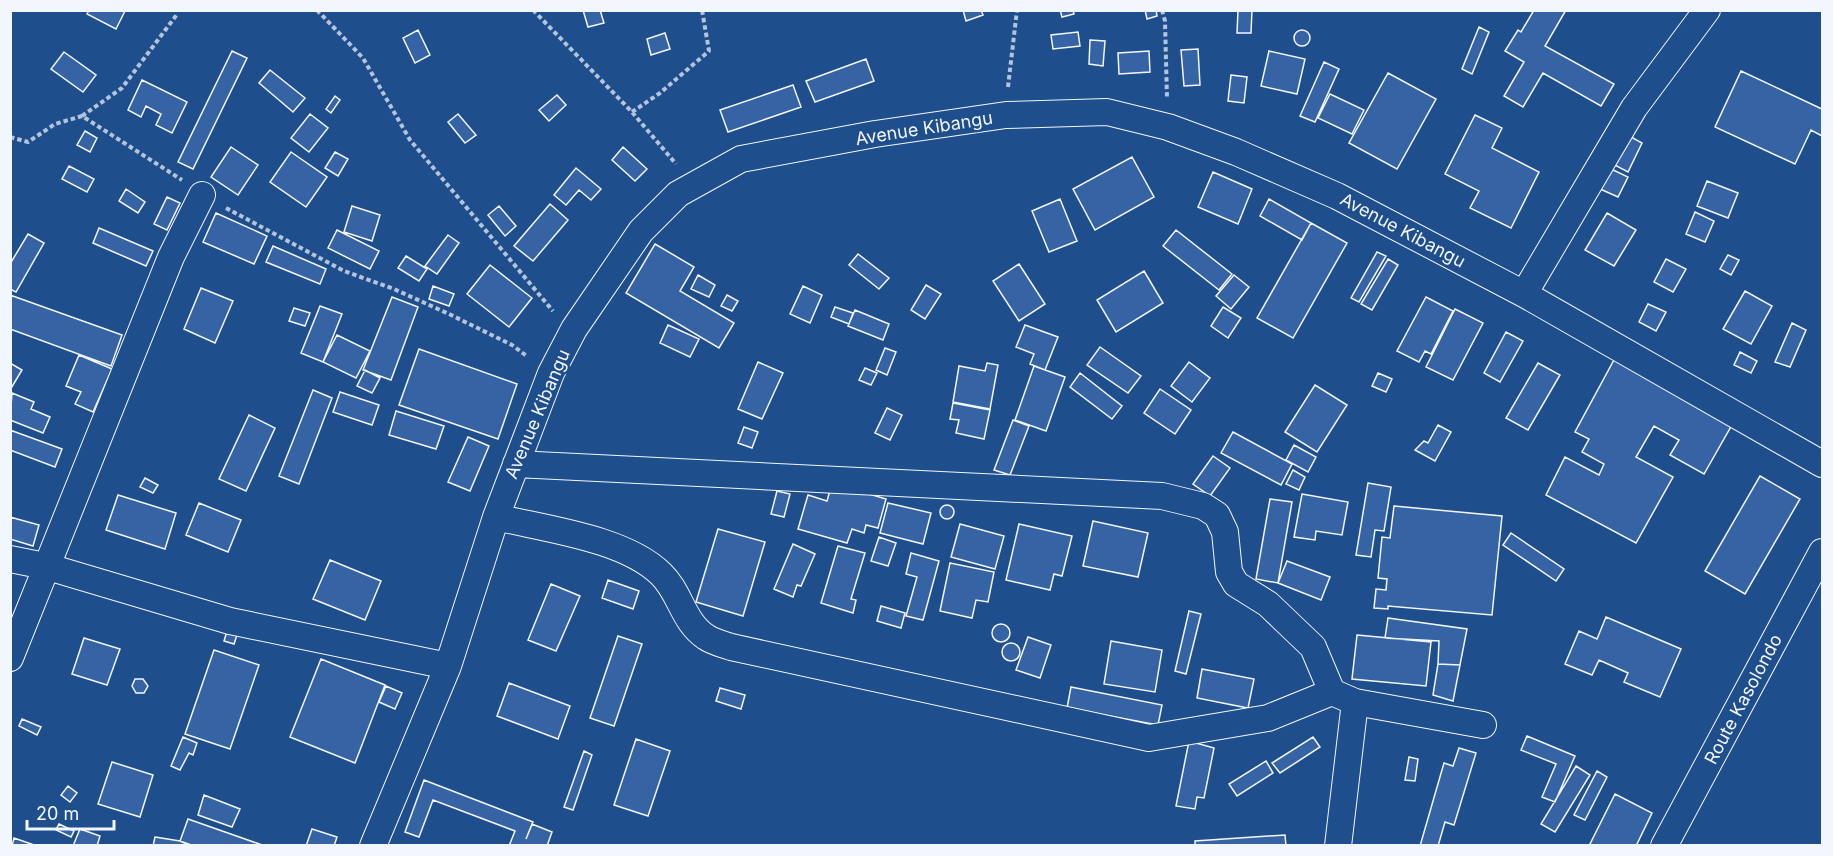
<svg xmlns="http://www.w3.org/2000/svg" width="1833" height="856" font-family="Inter,sans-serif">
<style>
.building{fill:#3563a3;stroke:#f2f6ff;stroke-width:1.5}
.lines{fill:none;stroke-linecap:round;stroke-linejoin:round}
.street-casing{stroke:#f2f6ff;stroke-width:28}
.path{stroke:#b3c4dc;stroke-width:4;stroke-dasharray:4.5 3;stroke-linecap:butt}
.street{stroke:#1f4e8c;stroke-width:26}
.labels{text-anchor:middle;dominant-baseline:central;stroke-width:4.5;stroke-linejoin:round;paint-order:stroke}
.street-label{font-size:18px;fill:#f2f6ff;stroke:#1f4e8c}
</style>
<rect width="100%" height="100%" fill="#1f4e8c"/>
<path class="building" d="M89 10H124L125 11 116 29 87 14Z
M583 10H600L604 23 588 27Z
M963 10H981L983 15 966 21Z
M1060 10H1073L1074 14 1062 17Z
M1145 10H1156L1157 16 1147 19Z
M1238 10H1252L1251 33H1237Z
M1534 10H1566L1545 46 1614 84 1601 106 1543 73 1523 107 1504 96 1524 62 1505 51 1518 30 1521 32Z
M1479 27 1489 32 1472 74 1462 69Z
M418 30 430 55 415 63 403 38Z
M1294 38a8 8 0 1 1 16 0a8 8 0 1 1-16 0Z
M1078 32 1080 46 1053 49 1051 35Z
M665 33 670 49 651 55 647 39Z
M1090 40 1105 41 1103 66 1089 64Z
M1198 49 1200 85 1184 86 1181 50Z
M232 51 247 58 193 169 178 162Z
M1149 51 1150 72 1119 74 1118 53Z
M1269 51 1305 59 1297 94 1261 86Z
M64 52 96 75 83 92 51 69Z
M866 59 874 81 815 102 806 81Z
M1324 62 1339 69 1315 122 1300 116Z
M270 70 305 98 293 112 259 83Z
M1741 71 1822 109V136L1811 130 1795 164 1715 127Z
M1388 73 1436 99 1397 169 1349 143Z
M1231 75 1247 77 1244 103 1228 101Z
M142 80 187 102 172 133 156 125 161 114 146 106 141 117 128 110Z
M793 85 801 107 728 132 720 110Z
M1330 94 1364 110 1352 134 1318 118Z
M557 95 566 105 549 121 539 110Z
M335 96 340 100 331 113 326 109Z
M310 114 328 128 309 152 291 138Z
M458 114 476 135 465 143 448 122Z
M1475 115 1502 128 1492 148 1539 172 1511 228 1470 208 1479 191 1445 174Z
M85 131 97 138 90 152 77 145Z
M1624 133 1642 143 1628 172 1609 162Z
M231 147 258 165 238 195 211 177Z
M623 147 647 169 635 181 612 160Z
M291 152 327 177 306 207 270 182Z
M335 152 348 159 338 176 325 168Z
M1132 157 1154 197 1095 230 1073 189Z
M69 166 94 179 87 192 62 179Z
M1607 167 1628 177 1618 197 1598 188Z
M576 168 601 189 591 200 579 190 566 205 554 195Z
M1213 172 1252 189 1238 224 1198 207Z
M1707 181 1738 193 1728 218 1697 206Z
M126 189 145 202 138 213 119 201Z
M167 197 180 203 167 230 154 224Z
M1060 199 1077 241 1049 252 1032 211Z
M1269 199 1311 223 1302 240 1260 216Z
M550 204 568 220 533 261 514 246Z
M352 206 380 215 372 241 344 232Z
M499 206 516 226 505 236 488 215Z
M1695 212 1714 221 1705 242 1686 234Z
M216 213 267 236 254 264 203 242Z
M1607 213 1636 230 1614 266 1585 250Z
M1311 223 1347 243 1293 338 1257 318Z
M99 228 153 251 146 266 93 243Z
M337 230 379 251 370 269 328 248Z
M1176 230 1232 274 1219 290 1163 246Z
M28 234 44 243 16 292 10 289V264Z
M448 235 459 243 437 274 425 266Z
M655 244 694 267 680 291 734 323 719 348 626 293Z
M273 246 326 269 320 284 266 262Z
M1377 252 1386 256 1359 302 1351 298Z
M858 254 889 278 879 289 849 265Z
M1728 255 1739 260 1731 275 1720 269Z
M406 256 427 269 419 281 398 268Z
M1388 259 1398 265 1372 310 1361 304Z
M1666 259 1686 269 1673 292 1654 282Z
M1019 264 1045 304 1019 321 993 281Z
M490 265 532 298 509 327 467 294Z
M1144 271 1163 303 1116 332 1097 300Z
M698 275 715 285 709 297 691 289Z
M1234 275 1249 287 1231 309 1216 296Z
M926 285 941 294 925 319 911 310Z
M433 286 454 294 449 306 429 299Z
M803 286 822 295 810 323 790 314Z
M201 288 233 301 215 343 184 329Z
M1745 291 1772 306 1751 344 1723 329Z
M10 295 122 335 111 366 10 329Z
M727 295 738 301 732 311 721 306Z
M392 297 418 307 391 380 363 370Z
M1426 297 1453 311 1431 354 1425 351 1419 362 1397 351Z
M1648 304 1666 312 1656 331 1639 322Z
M320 306 342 314 323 362 301 353Z
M835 307 853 313 849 324 831 317Z
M1223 307 1241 318 1228 338 1211 326Z
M294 308 310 313 305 326 289 321Z
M1455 309 1483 323 1453 380 1426 367Z
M855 310 889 324 883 340 848 326Z
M1792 323 1806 330 1790 367 1775 362Z
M668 325 699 339 690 357 660 343Z
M1025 325 1058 337 1045 370 1030 364 1034 354 1016 347Z
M1506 332 1523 341 1500 382 1484 373Z
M337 335 370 351 356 378 323 362Z
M1100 347 1141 376 1128 393 1087 365Z
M885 348 896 352 887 375 876 370Z
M419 349 517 384 498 439 399 405Z
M1740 352 1757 361 1751 373 1734 365Z
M79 355 112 369 93 412 75 404 81 392 66 386Z
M1615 358 1733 423 1704 474 1670 455 1679 440 1654 426 1636 457 1673 477 1636 543 1546 495 1565 457 1599 475 1604 464 1582 452 1589 439 1575 432Z
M758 362 783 373 762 419 738 409Z
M1189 362 1210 378 1192 402 1171 386Z
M10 363 22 370 10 390Z
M987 363 998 365 990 409 953 402 959 366 985 371Z
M1538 363 1560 375 1528 430 1506 418Z
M1034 366 1065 377 1046 431 1015 420Z
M865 368 877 373 871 385 859 380Z
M365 370 380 378 372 393 357 386Z
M1080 373 1122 406 1112 419 1070 387Z
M1378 373 1392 379 1386 392 1372 386Z
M1315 385 1347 405 1317 452 1285 432Z
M1160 389 1191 410 1175 434 1144 413Z
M313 390 332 398 299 484 279 476Z
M340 392 379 405 372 425 333 412Z
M12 393 34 402 31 409 50 417 43 433 10 420Z
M953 403 990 410 984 439 956 433 959 420 950 419Z
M887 408 902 415 890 440 875 433Z
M396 411 444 426 436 449 389 435Z
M249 415 275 428 246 491 219 479Z
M1013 420 1029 426 1010 475 994 470Z
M1438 425 1451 432 1435 461 1415 450 1424 441 1428 443Z
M744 427 758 432 752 448 738 443Z
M10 430 62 449 55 467 10 450Z
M1233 432 1292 464 1281 485 1221 453Z
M468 437 489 446 470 491 448 482Z
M1294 445 1316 457 1308 472 1286 460Z
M1213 456 1230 468 1210 496 1193 484Z
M1293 470 1305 477 1299 490 1286 484Z
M1760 476 1800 499 1745 594 1705 571Z
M145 478 158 485 153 493 140 487Z
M832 483 886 499 878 528 866 525 864 533 852 529 847 543 798 529 808 495 827 501Z
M1368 483 1391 487 1384 531 1375 530 1371 557 1356 555Z
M777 491 790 494 784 517 771 514Z
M1302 494 1348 502 1342 535 1316 531 1315 540 1294 537Z
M118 495 176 513 165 549 106 530Z
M1270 499 1292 502 1278 583 1256 579Z
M199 503 241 520 228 552 186 535Z
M888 503 931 513 923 544 880 533Z
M940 512a7 7 0 1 1 14 0a7 7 0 1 1-14 0Z
M1394 506 1502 516 1492 615 1388 606V609L1374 608 1376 589 1386 590 1387 579 1378 578 1382 537 1390 538Z
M10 517 39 525 33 546 10 539Z
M1093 521 1148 533 1138 577 1083 566Z
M960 524 1004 536 995 569 951 557Z
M1019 524 1072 536 1062 576 1054 574 1050 590 1006 580Z
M718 529 765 542 743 616 696 602Z
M1511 533 1564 569 1556 581 1503 545Z
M879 537 896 543 888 566 871 561Z
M793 544 815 554 801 586 797 585 793 597 774 589Z
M838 546 865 553 851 599 856 600 853 613 821 603Z
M911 553 939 561 923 620 906 616 917 577 906 574Z
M330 560 381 581 365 620 313 599Z
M1287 561 1330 577 1321 600 1278 583Z
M950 563 994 572 988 602 976 600 972 618 940 611Z
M608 580 639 591 633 609 602 598Z
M551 584 580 596 556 651 528 640Z
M881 606 905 613 901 628 877 621Z
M1189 611 1201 614 1186 674 1175 671Z
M1606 617 1681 649 1660 697 1624 682 1628 673 1599 660 1592 675 1565 664 1579 631 1597 639Z
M1388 618 1467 629 1460 665 1438 664 1439 641 1385 638Z
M992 633a9 9 0 1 1 18 0a9 9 0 1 1-18 0Z
M227 631 237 635 234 644 224 641Z
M1357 635 1431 642 1426 686 1352 679Z
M618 636 642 644 614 726 590 718Z
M1028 637 1051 645 1040 678 1016 670Z
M84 638 120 649 107 685 72 674Z
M1111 641 1162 650 1155 692 1104 684Z
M1002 652a9 9 0 1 1 18 0a9 9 0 1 1-18 0Z
M214 650 259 665 230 749 185 734Z
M321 659 385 685 355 763 290 737Z
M1438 664 1460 665 1453 701 1433 695Z
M1202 669 1254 679 1248 708 1197 698Z
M135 679H143L148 686 144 693H136L132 686Z
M509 683 570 706 558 739 497 716Z
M386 686 402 693 395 709 379 702Z
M1071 687 1162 705 1158 725 1067 708Z
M720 688 745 695 741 709 716 701Z
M22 719 41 727 37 735 19 726Z
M1527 736 1575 756 1555 802 1542 797 1556 764 1521 750Z
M183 737 197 743 193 755 189 753 180 770 171 766Z
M1313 737 1320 747 1280 773 1272 763Z
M636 739 670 751 648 816 614 805Z
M1189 741 1214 748 1204 798 1197 797 1195 809 1176 806Z
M1459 748 1476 753 1454 825 1445 822 1438 846H1420L1444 763 1453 766Z
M584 751 592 755 573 810 564 807Z
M1409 757 1418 759 1415 781 1405 780Z
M1266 761 1273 773 1237 796 1229 784Z
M112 762 153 775 140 817 98 804Z
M1576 766 1590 775 1555 832 1541 824Z
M1597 771 1607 777 1585 820 1574 815Z
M424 780 533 822 526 839 532 824 552 832 547 846H509L515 831 433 800 419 837 405 832Z
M68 786 77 793 70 802 61 795Z
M1615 794 1652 813 1636 846H1589Z
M204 795 240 809 232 827 198 815Z
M188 819 265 846H194L180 841Z
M59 824 74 831 71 837 56 830Z
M80 829 100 836 97 846H73Z
M312 829 337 837 334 846H306Z
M1285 835 1286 846H1195V841Z
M155 837 180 841 191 846H153Z
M14 838 37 846H12Z"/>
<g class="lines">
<defs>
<path id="street" d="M1524 294 1634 108 1707 10
M516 464 1162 496 1203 506 1217 515 1225 532 1229 572 1236 584 1268 604 1313 647 1332 692
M496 517C545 529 624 538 661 574 680 592 683 622 706 637 713 642 723 644 731 647L1149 738 1268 718 1332 692 1355 702 1483 725
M10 559 45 566 230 621 448 666
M10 658 171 257 202 195
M373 846 448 666 496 517 551 373 574 329 641 231 678 194 741 159 875 134 1006 115 1107 112 1168 127 1236 152 1337 196 1524 294 1822 464
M1338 846 1355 702
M1664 846 1822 552"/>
</defs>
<use href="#street" class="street-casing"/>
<path class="path" d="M317 10 363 58 410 140 553 311
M533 10 632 112 676 164
M1162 10 1165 21 1167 99
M1008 87 1017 10
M632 112 660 93 709 51 702 10
M82 116 122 88 178 13
M10 137 28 142 55 124 82 116 182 180
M226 208 344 271 394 289 449 314 512 345 528 357"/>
<use href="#street" class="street"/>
</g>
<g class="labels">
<g class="street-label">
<text transform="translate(924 128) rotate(-9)">Avenue Kibangu</text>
<text transform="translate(1403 230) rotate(28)">Avenue Kibangu</text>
<text transform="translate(537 414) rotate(-67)">Avenue Kibangu</text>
<text transform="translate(1743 699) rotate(-62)">Route Kasolondo</text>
</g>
</g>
<rect width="1833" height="856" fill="none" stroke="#f2f6ff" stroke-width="24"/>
<path d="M27 820v9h87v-9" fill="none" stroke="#f2f6ff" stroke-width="3"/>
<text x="36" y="820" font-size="18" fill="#f2f6ff" stroke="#1f4e8c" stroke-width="4.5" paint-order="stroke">20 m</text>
</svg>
